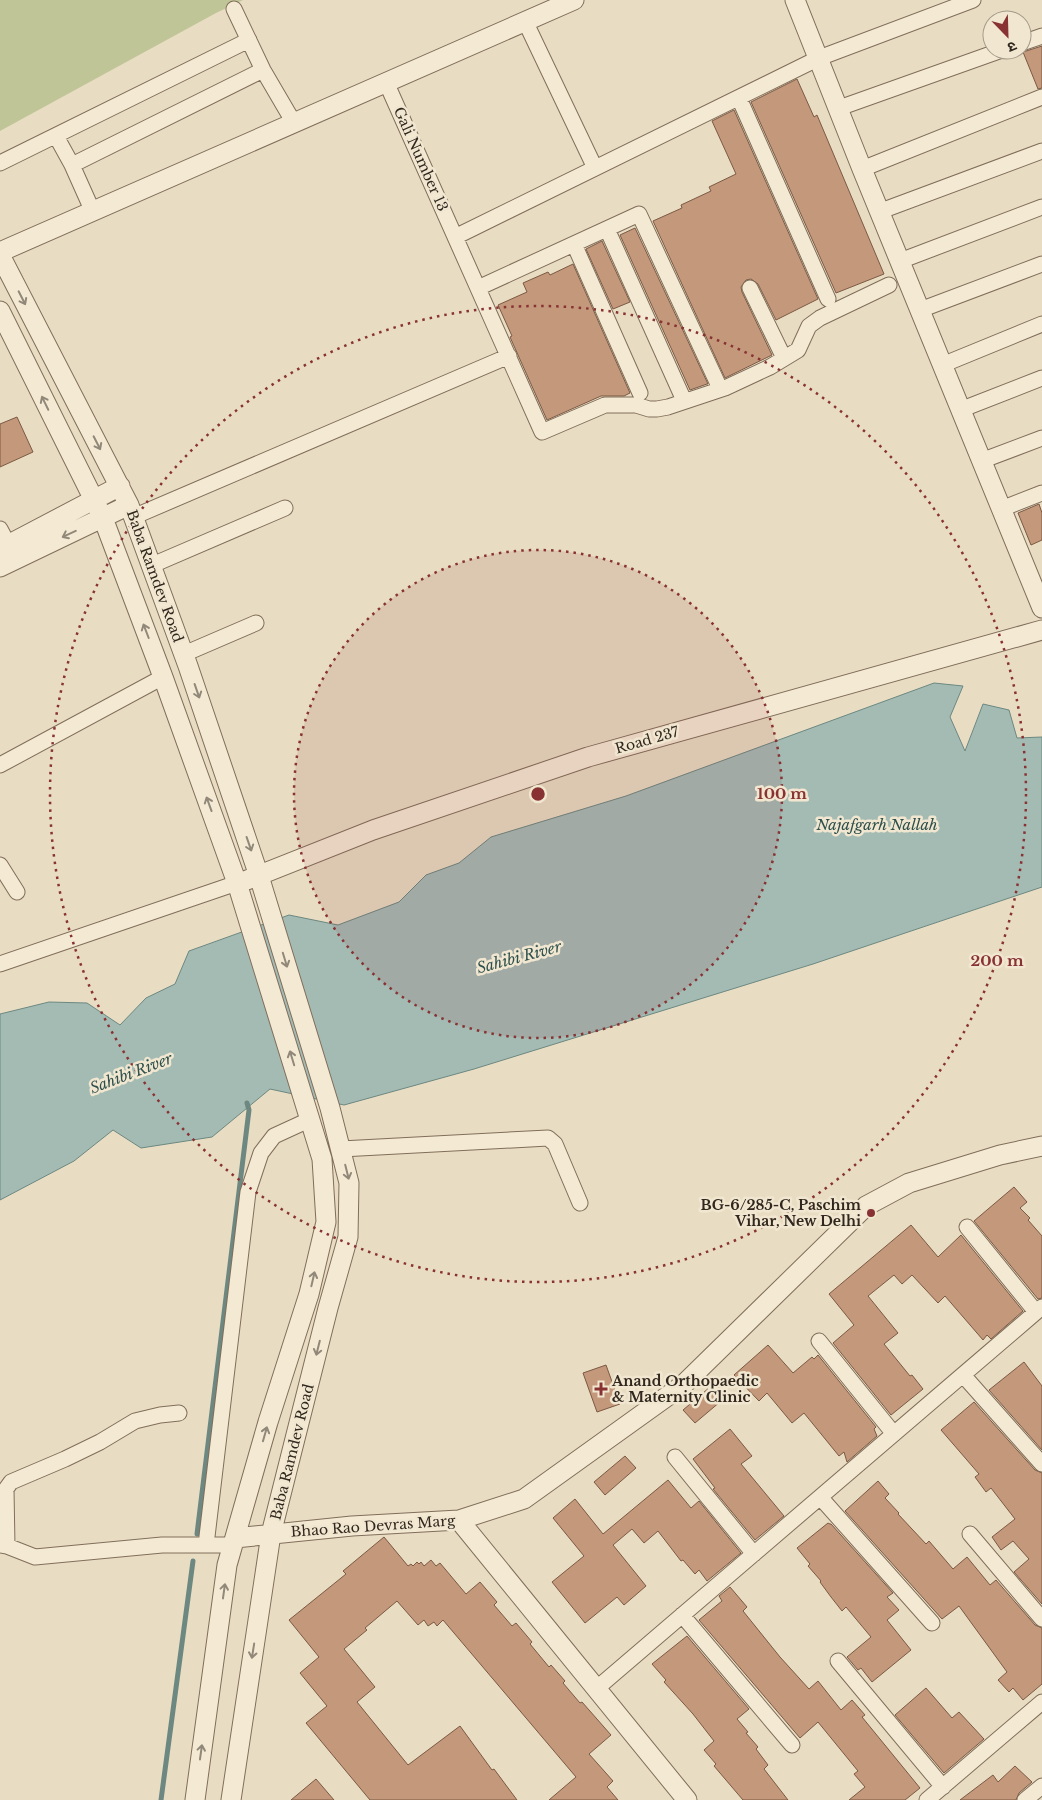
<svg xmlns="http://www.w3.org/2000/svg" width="1042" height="1800" font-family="'Libre Baskerville','Noto Sans Devanagari',serif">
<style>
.green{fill:#c0c597}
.water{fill:#a4bbb4;stroke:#6c8881}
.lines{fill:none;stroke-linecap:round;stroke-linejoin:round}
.stream{stroke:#6c8881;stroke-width:5}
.building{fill:#c3987b;stroke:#7c5943}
.minor-casing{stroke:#806e5b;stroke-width:17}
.tertiary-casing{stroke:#806e5b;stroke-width:21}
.minor{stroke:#f4ead4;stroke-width:15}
.tertiary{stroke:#f4ead4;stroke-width:19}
.oneway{stroke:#928879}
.ring{fill:none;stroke:#883233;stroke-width:2.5;stroke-dasharray:2.5 5}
.poi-dot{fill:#883233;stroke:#f1e7d0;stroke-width:2}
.labels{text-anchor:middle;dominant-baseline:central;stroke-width:5;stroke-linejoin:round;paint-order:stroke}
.street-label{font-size:14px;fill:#31271e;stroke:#f1e7d0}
.poi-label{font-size:14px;font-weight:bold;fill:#31271e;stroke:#f1e7d0;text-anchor:end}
.water-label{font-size:15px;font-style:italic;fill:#2e504d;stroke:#f1e7d0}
.centre{fill:#883233;stroke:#f1e7d0;stroke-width:2.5}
.ring-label{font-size:15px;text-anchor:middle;font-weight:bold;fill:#883233;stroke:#f1e7d0;stroke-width:5;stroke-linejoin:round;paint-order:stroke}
</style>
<rect width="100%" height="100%" fill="#e8dcc2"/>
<path class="green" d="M0 0H243L216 13 0 131Z"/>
<path class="water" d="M934 683 963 686 950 717 965 751 983 704 1009 710 1017 738 1042 737V887L813 964 474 1069 344 1105 270 1089 212 1137 141 1148 113 1130 74 1161 0 1200V1014L49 1002 87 1003 120 1025 146 998 175 984 189 951 289 915 338 925 399 902 426 875 459 863 491 837 626 796Z"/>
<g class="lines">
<path class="stream" d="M197 1534 249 1110 247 1103
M161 1800 193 1561"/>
</g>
<path class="building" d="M1042 46V88L1038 89 1023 52Z
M797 79 814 117 817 115 884 274 836 293 751 102Z
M734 110 818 299 776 320 758 284 751 279 746 280 741 287 742 292 772 355 725 378 653 221 682 208 681 205 711 191 709 187 736 174 712 121Z
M635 228 708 384H707L690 390 620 235Z
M602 241 630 302 613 309 586 249Z
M573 264 630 393 624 396H601L547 420 510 337 512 336 498 305 527 292 523 283 548 272 550 275Z
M17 417 33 452 0 467V424Z
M1039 504 1042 513V540L1031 545 1018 513Z
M1014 1187 1027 1202 1020 1208 1030 1218 1028 1220 1042 1236V1298L1038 1299 974 1221Z
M911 1225 938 1257 961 1235 1023 1311 991 1339 987 1335 983 1340 945 1296 938 1303 912 1275 902 1284 894 1275 868 1296 898 1333 884 1344 910 1376 912 1375 923 1389 891 1415 833 1343 854 1325 829 1294Z
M768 1345 793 1373 812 1357 814 1359 818 1355 876 1427 874 1429 877 1436 847 1462 844 1452 839 1456 804 1413 792 1423 767 1393 759 1401 734 1375Z
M1024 1362 1042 1386V1450L989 1390Z
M606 1365 620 1404 597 1412 583 1373Z
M716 1382 727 1396 695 1423 683 1410Z
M974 1402 1035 1470 1042 1473V1604L1014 1572 1029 1559 1013 1541 1001 1550 992 1537 1015 1519 991 1488 986 1492 975 1477 979 1474 941 1430Z
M730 1429 752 1456 741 1464 784 1516 755 1540 713 1489 715 1488 693 1459Z
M625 1456 636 1468 605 1495 594 1482Z
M668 1480 691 1508 699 1501 741 1553 707 1581 699 1570 695 1574 683 1560 681 1561 658 1531 644 1543 632 1529 613 1545 646 1586 624 1605 617 1597 585 1623 552 1582 584 1556 553 1518 575 1499 603 1534Z
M878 1481 889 1494 885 1498 899 1513 898 1514 926 1544 929 1541 953 1569 967 1557 990 1585 996 1580 1035 1625 1042 1628V1684L1023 1700 1013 1688 1009 1692 998 1680 1007 1672 959 1606 942 1619 845 1511Z
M828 1523 830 1524H831L893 1593 887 1597 899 1610 887 1620 911 1650 872 1682 861 1668 858 1670 847 1657 871 1637 846 1607 842 1611 831 1597 820 1582 821 1581 808 1566 810 1564 797 1548Z
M384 1537 408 1566 411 1564 413 1566 417 1562 419 1564 421 1562 424 1566 431 1560 436 1566 440 1563 466 1594 480 1582 497 1602 494 1605 512 1626 516 1623 532 1642 530 1644 549 1667 551 1665 565 1681 563 1683 580 1703 582 1702 611 1735 589 1754 613 1781 607 1787 618 1800H549L576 1777 443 1620 437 1626 434 1622 428 1626 424 1620 418 1625 397 1601 365 1628 367 1630 344 1649 375 1687 357 1702 408 1765 460 1726 492 1770 494 1769 517 1800H370L306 1723 327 1706 300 1673 319 1657 289 1620 346 1574 343 1571Z
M730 1587 747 1607 743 1611 780 1657 809 1689 818 1681 841 1710 852 1700 865 1715 862 1717 920 1788 905 1800H849L865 1787 854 1774 858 1771 818 1722 800 1738 699 1620 722 1601 719 1596Z
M687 1636 749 1709 737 1719 748 1732 746 1733 758 1747 756 1749 768 1765 764 1769 788 1800H743L714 1766 716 1764 704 1750 714 1741 693 1714 664 1682 666 1680 652 1664Z
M926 1688 952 1718 959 1712 984 1739 944 1773 895 1715Z
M1015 1766 1032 1782 1019 1793 1016 1800H960L993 1775 998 1782Z
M316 1779 334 1800H291Z"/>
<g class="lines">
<defs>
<path id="minor" d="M234 9 263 70 294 123
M525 21 595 168
M1022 43 1042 36
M386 82 542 432 605 405H636L649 409H657L668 407 725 388 770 367 798 350 809 326 820 318 889 285
M739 98 828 299
M839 108 1002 50
M56 136 72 165 263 70
M0 163 249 40
M72 165 93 212
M862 169 1042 97
M881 211 1042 151
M607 229 682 396
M455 237 819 58 973 0
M574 244 640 393
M900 261 1042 207
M478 288 639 214 717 382
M750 288 784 358
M920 310 1042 264
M942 365 1042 324
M960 410 1042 378
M981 461 1042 438
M1001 509 1042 493
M133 517 509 356
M0 529 8 544
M150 566 285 508
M184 654 256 623
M0 765 163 677
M0 865 17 892
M0 964 237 883
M341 1149 548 1138 555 1144 580 1203
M967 1227 1036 1312
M819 1341 894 1434
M963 1375 1042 1464
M675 1457 754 1554
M820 1497 932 1623
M970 1534 1042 1619
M0 1545 7 1546 35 1557 162 1545H233
M206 1545 248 1192 261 1153 274 1136 311 1119
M7 1546 6 1489 11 1482 65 1459 100 1442 135 1421 160 1415 179 1413
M682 1615 792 1745
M838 1661 943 1787
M596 1689 1042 1307
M927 1800 1042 1702
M1025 1800 1042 1786"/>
<path id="tertiary" d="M795 0 862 169 1042 608
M0 252 574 0
M0 255 129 505 188 666 259 876 330 1108 349 1183 348 1237 328 1308 271 1534 231 1800
M0 311 103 518 163 677 237 883 322 1159 326 1222 309 1294 268 1422 227 1565 195 1800
M0 549 120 486
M0 567 129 505
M247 880 373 830 588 757 1042 630
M459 1520 687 1800
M235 1538 352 1526 459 1520 524 1499 683 1385 866 1206 909 1183 1000 1155 1042 1146"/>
</defs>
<use href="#minor" class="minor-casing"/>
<use href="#tertiary" class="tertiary-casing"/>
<use href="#minor" class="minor"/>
<use href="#tertiary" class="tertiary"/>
</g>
<defs><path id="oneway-shaft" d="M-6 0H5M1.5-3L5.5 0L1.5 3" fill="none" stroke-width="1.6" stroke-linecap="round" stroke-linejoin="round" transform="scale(1.25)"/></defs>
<g class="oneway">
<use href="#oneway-shaft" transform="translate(22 298) rotate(63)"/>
<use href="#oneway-shaft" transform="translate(45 403) rotate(-116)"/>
<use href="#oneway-shaft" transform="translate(97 443) rotate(63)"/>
<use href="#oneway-shaft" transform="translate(69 534) rotate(155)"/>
<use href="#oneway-shaft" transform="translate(146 631) rotate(-111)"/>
<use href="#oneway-shaft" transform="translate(197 691) rotate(71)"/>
<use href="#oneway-shaft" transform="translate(209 804) rotate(-110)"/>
<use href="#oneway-shaft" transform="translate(249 844) rotate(71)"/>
<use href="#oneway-shaft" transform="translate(285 960) rotate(73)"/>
<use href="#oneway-shaft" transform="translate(292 1058) rotate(-107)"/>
<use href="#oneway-shaft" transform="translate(347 1172) rotate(76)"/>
<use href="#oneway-shaft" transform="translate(313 1279) rotate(-77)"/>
<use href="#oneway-shaft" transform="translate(318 1348) rotate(104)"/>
<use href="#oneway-shaft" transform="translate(265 1434) rotate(-74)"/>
<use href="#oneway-shaft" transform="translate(224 1591) rotate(-82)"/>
<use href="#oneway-shaft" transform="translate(253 1651) rotate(99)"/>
<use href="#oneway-shaft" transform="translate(201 1752) rotate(-82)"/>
</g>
<circle cx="538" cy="794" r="244" fill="#883233" fill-opacity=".12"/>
<g class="ring">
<circle cx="538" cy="794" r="244"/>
<circle cx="538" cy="794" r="488"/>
</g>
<g class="poi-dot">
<circle cx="871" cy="1213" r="5"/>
<path d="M598.5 1381.5h5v5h5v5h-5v5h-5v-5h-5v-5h5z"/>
</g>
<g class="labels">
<g class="street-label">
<text transform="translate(421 159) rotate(66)">Gali Number 13</text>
<text transform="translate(155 576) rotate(70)">Baba Ramdev Road</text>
<text transform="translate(647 740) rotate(-16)">Road 237</text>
<text transform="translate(292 1452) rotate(-76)">Baba Ramdev Road</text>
<text transform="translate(373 1526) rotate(-4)">Bhao Rao Devras Marg</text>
</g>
<g class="poi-label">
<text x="861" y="1205">BG-6/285-C, Paschim<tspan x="861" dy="16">Vihar, New Delhi</tspan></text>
<text x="612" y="1381" text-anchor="start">Anand Orthopaedic<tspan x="612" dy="16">&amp; Maternity Clinic</tspan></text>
</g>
<g class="water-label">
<text x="877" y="824">Najafgarh Nallah</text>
<text transform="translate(519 957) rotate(-15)">Sahibi River</text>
<text transform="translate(131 1073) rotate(-21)">Sahibi River</text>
</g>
</g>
<circle cx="538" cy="794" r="8" class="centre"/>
<g class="ring-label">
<text x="782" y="799">100 m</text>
<text x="997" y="966">200 m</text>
</g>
<g transform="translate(1007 35) rotate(157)"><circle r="24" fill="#f1e7d0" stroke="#a49a89"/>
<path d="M0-4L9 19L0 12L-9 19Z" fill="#883233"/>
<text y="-8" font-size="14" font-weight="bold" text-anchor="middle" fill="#31271e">उ</text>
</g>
</svg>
